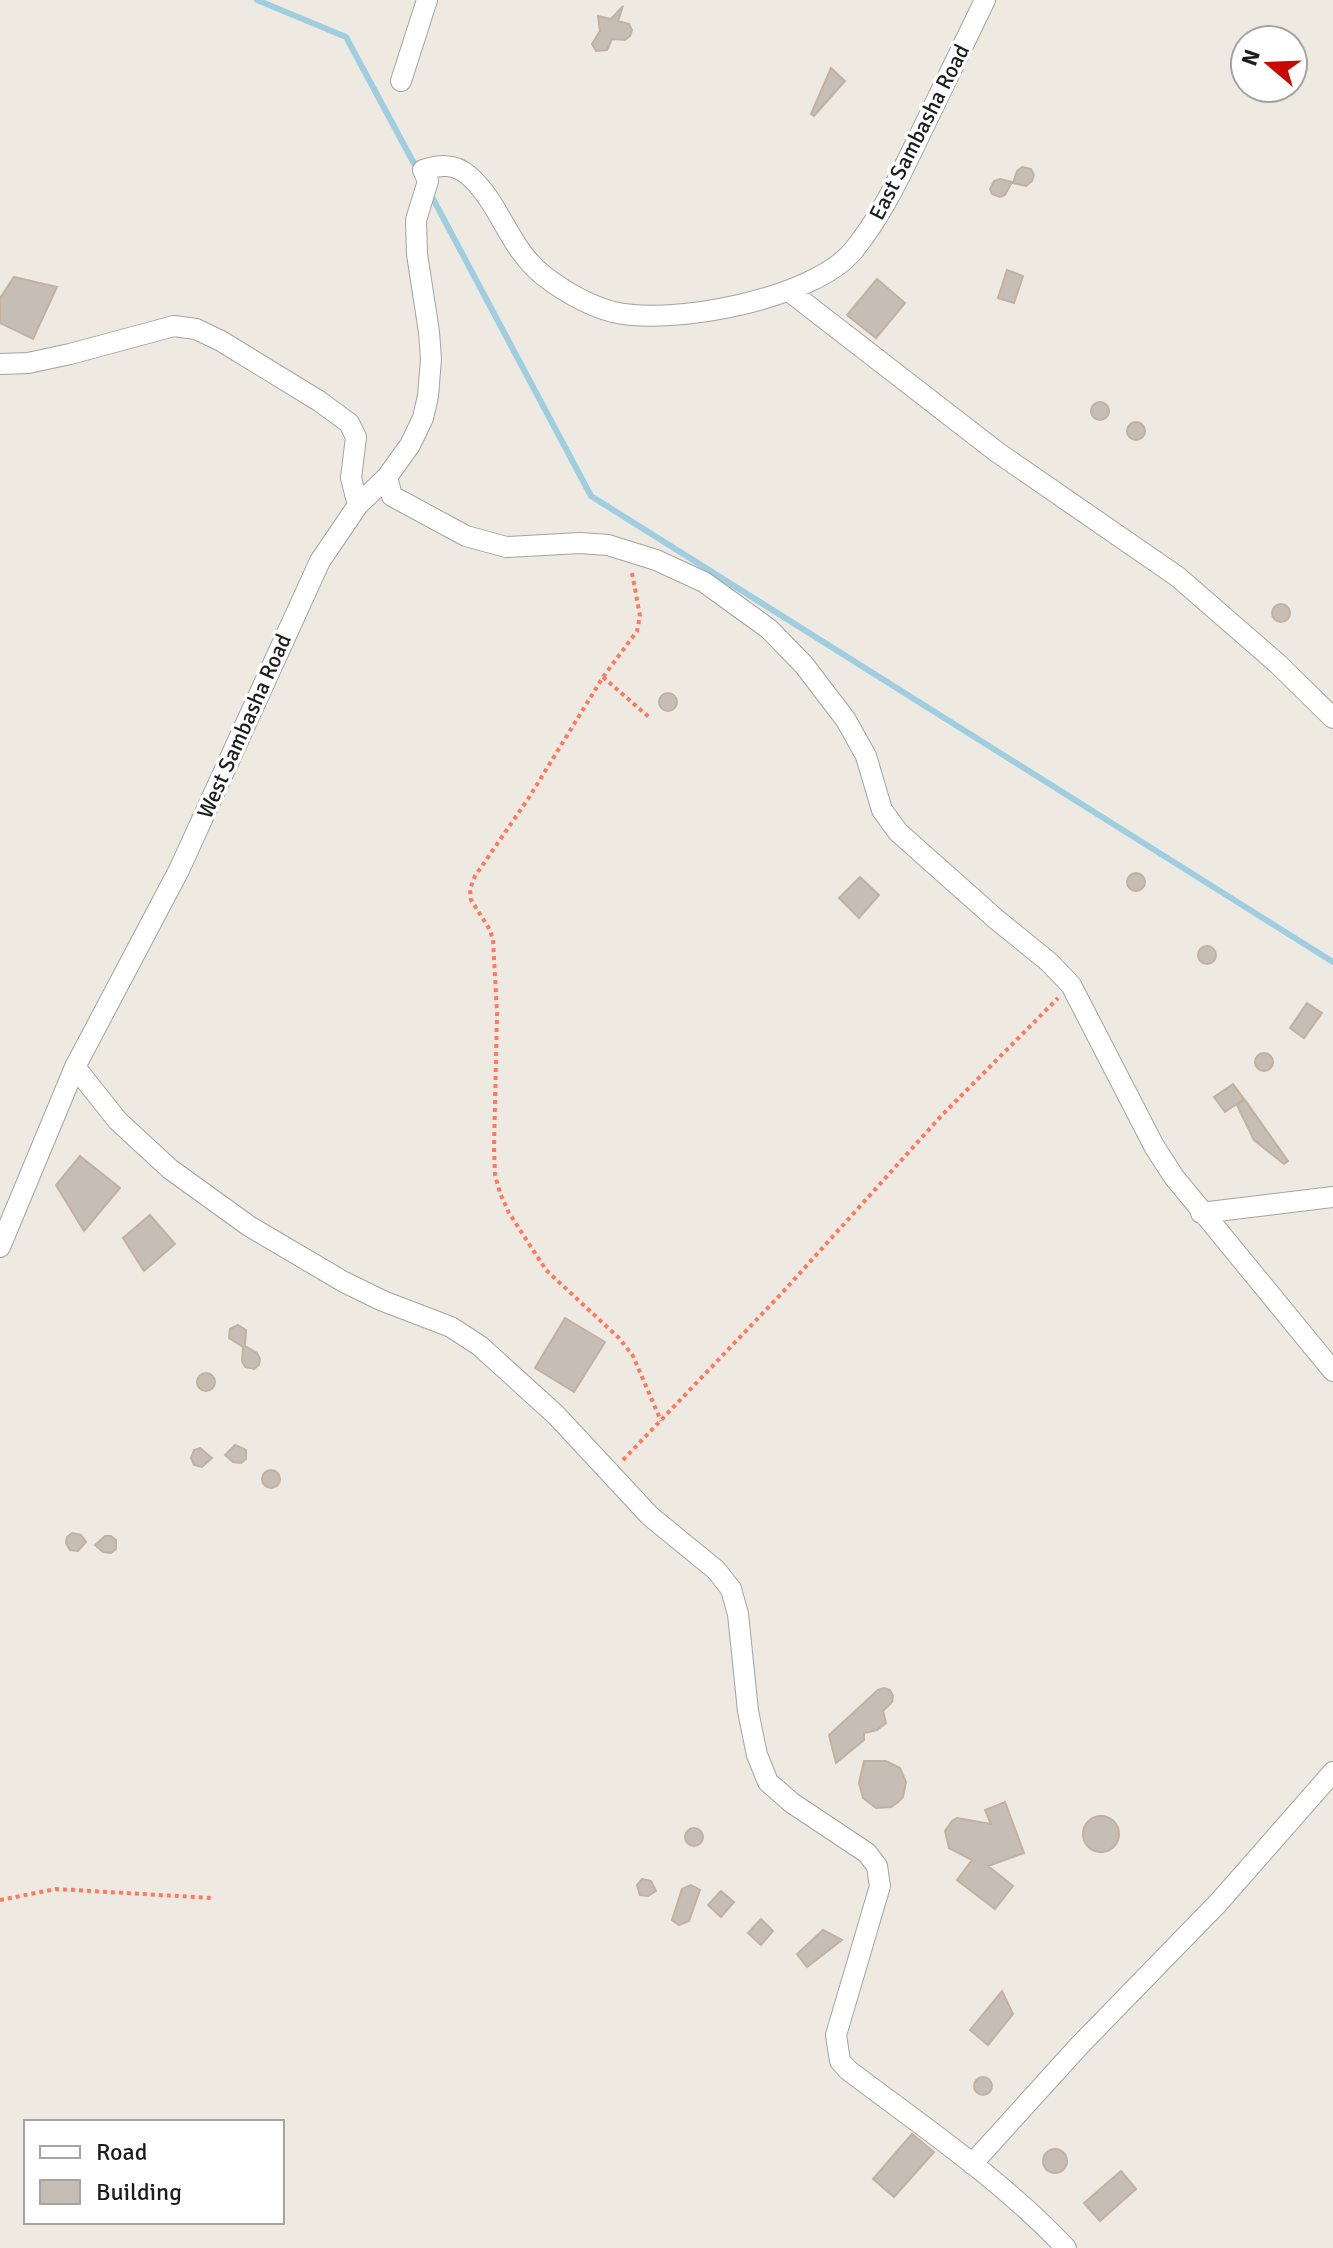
<svg xmlns="http://www.w3.org/2000/svg" width="1333" height="2248" font-family="Signika,sans-serif">
<style>
.lines{fill:none;stroke-linecap:round;stroke-linejoin:round}
.stream{stroke:#9ecedf;stroke-width:6}
.building{fill:#c6bdb4;stroke:#c1b1a3;stroke-width:2}
.minor-casing{stroke:#a3a3a3;stroke-width:22}
.path{stroke:#ff7862;stroke-width:4;stroke-dasharray:4 4;stroke-linecap:butt}
.minor{stroke:#fff;stroke-width:20}
.labels{text-anchor:middle;dominant-baseline:central;stroke-width:7;stroke-linejoin:round;paint-order:stroke}
.street-label{font-size:22px;fill:#1c1c1c;stroke:#fff}
</style>
<rect width="100%" height="100%" fill="#eeeae1"/>
<g class="lines">
<path class="stream" d="M257 0 346 37 418 171
M431 195 591 496 1333 962"/>
</g>
<path class="building" d="M623 6 618 21 629 24 632 30 630 36 625 40 612 39 607 50 596 51 592 44 600 31 598 16 611 19Z
M831 68 845 81 814 116 811 114Z
M1022 167 1031 169 1034 175 1032 181 1026 186 1013 183 1017 171Z
M1000 179 1012 182 1005 195 1000 197 992 194 990 189 994 181Z
M1007 270 1023 276 1014 303 998 298Z
M14 277 57 287 33 339 0 323V298Z
M877 279 905 303 876 338 847 315Z
M1091 411a9 9 0 1 1 18 0a9 9 0 1 1-18 0Z
M1127 431a9 9 0 1 1 18 0a9 9 0 1 1-18 0Z
M1272 613a9 9 0 1 1 18 0a9 9 0 1 1-18 0Z
M659 702a9 9 0 1 1 18 0a9 9 0 1 1-18 0Z
M1127 882a9 9 0 1 1 18 0a9 9 0 1 1-18 0Z
M860 877 879 895 859 918 839 898Z
M1198 955a9 9 0 1 1 18 0a9 9 0 1 1-18 0Z
M1307 1003 1322 1013 1304 1038 1290 1028Z
M1255 1062a9 9 0 1 1 18 0a9 9 0 1 1-18 0Z
M1233 1084 1244 1099 1225 1112 1214 1097Z
M1245 1100 1288 1161 1284 1164 1254 1140 1237 1105Z
M80 1156 120 1188 84 1231 56 1185Z
M150 1215 175 1244 144 1271 123 1238Z
M565 1318 605 1342 574 1392 535 1368Z
M238 1325 246 1330 245 1346 257 1353 260 1359 259 1365 254 1369 245 1367 242 1361 243 1347 229 1338 230 1329Z
M197 1382a9 9 0 1 1 18 0a9 9 0 1 1-18 0Z
M235 1445 246 1450V1459L241 1463 233 1462 225 1455Z
M200 1448 212 1458 202 1467 194 1465 191 1458 194 1450Z
M262 1479a9 9 0 1 1 18 0a9 9 0 1 1-18 0Z
M72 1533 81 1535 86 1542 78 1551 70 1550 66 1543 67 1537Z
M105 1536H111L116 1540V1549L111 1553 103 1552 95 1545Z
M884 1688 890 1690 893 1696 892 1702 883 1711 886 1723 877 1730 864 1733V1740L836 1763 829 1735 878 1690Z
M864 1761H886L900 1768 906 1782 903 1797 897 1803 891 1807 876 1808 863 1798 859 1783Z
M1005 1802 1024 1853 988 1866 1013 1886 995 1909 957 1880 972 1860 949 1848 945 1831 952 1821 957 1818 991 1824 985 1810Z
M1083 1834a18 18 0 1 1 36 0a18 18 0 1 1-36 0Z
M685 1837a9 9 0 1 1 18 0a9 9 0 1 1-18 0Z
M642 1879 651 1881 656 1891 648 1896 640 1895 637 1885Z
M691 1885 700 1890 689 1921 679 1925 672 1920 682 1889Z
M721 1891 734 1902 721 1917 708 1905Z
M761 1919 773 1931 761 1945 748 1933Z
M823 1930 842 1940 807 1967 797 1954Z
M1002 1991 1013 2014 988 2045 970 2030Z
M974 2086a9 9 0 1 1 18 0a9 9 0 1 1-18 0Z
M912 2134 934 2152 894 2197 873 2179Z
M1043 2161a12 12 0 1 1 24 0a12 12 0 1 1-24 0Z
M1121 2171 1136 2189 1100 2221 1084 2203Z"/>
<g class="lines">
<defs>
<path id="minor" d="M401 81 427 0
M789 291 997 452 1178 577 1278 664 1333 718
M0 364 28 363 70 354 174 326 196 329 221 341 319 401 349 423 356 437 351 478 358 505
M387 477 392 496 466 536 506 547 580 543 608 545 656 560 704 582 769 629 804 665 846 720 866 756 882 810 898 832 997 920 1049 962 1071 985 1154 1146 1174 1177 1333 1371
M75 1067 118 1121 170 1169 249 1226 344 1282 383 1301 451 1327 480 1346 556 1415 650 1516 716 1570 731 1589 738 1614 748 1711 757 1755 768 1782 792 1803 867 1853 877 1866 880 1886 836 2035 840 2061 848 2070C922 2126 1002 2180 1066 2248
M1201 1213 1333 1197
M0 1247 75 1067 179 870 320 561 358 505 387 477 410 445 423 418 428 396 431 359 429 332 417 254 416 220 428 181 423 170C439 165 454 163 468 175 500 202 508 248 544 276 565 292 587 305 613 312 672 326 813 299 853 251 885 212 905 165 927 120 946 80 966 40 985 0
M972 2164 1079 2046 1219 1902 1333 1772"/>
</defs>
<use href="#minor" class="minor-casing"/>
<path class="path" d="M632 573 640 616 637 631 603 677 528 799 475 876 470 889 471 900 490 930 493 940 497 1013 494 1148 495 1175 500 1193 509 1213 546 1270 619 1338 633 1356 661 1421
M603 677 650 718
M623 1460 781 1294 942 1115 1058 998
M0 1900 56 1889 212 1898"/>
<use href="#minor" class="minor"/>
</g>
<g class="labels">
<g class="street-label">
<text transform="translate(919 132) rotate(-63)">East Sambasha Road</text>
<text transform="translate(244 726) rotate(-66)">West Sambasha Road</text>
</g>
</g>
<rect x="24" y="2120" width="260" height="104" fill="#ffffff" stroke="#a4a4a4" stroke-width="2"/>
<rect x="40" y="2146" width="40" height="12" fill="#ffffff" stroke="#a4a4a4" stroke-width="2"/>
<text x="96" y="2160" font-size="24" fill="#1c1c1c">Road</text>
<rect x="40" y="2180" width="40" height="24" fill="#c6bdb4" stroke="#a4a4a4" stroke-width="2"/>
<text x="96" y="2200" font-size="24" fill="#1c1c1c">Building</text>
<g transform="translate(1269 64) rotate(289)"><circle r="38" fill="#ffffff" stroke="#a4a4a4" stroke-width="2"/>
<path d="M0-6L14 30L0 20L-14 30Z" fill="#c90800"/>
<text y="-12" font-size="22" font-weight="bold" text-anchor="middle" fill="#1c1c1c">N</text>
</g>
</svg>
